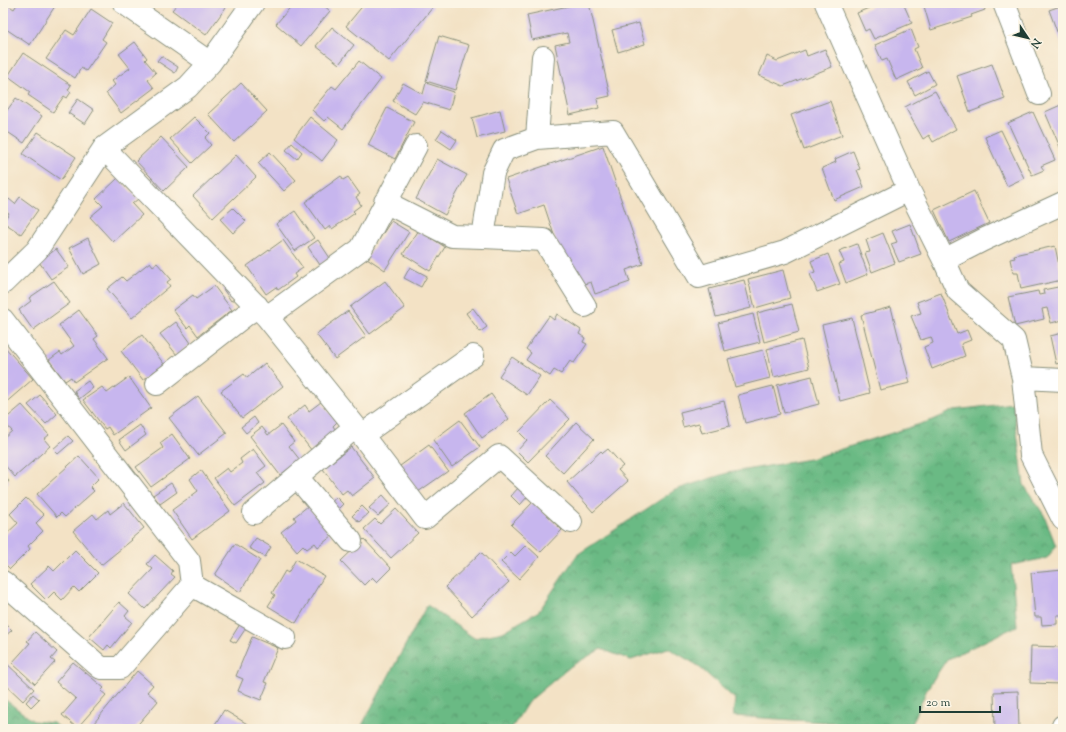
<svg xmlns="http://www.w3.org/2000/svg" width="1066" height="732" font-family="'Sorts Mill Goudy',serif">
<style>
.forest{fill:url(#forest-crowns);stroke:#457c5c}
.building{fill:#c7b6ee}
.lines{fill:none;stroke-linecap:round;stroke-linejoin:round}
.minor-casing{stroke:#89907c;stroke-width:24}
.minor{stroke:#fff;stroke-width:22}
</style>
<defs>
<pattern id="forest-crowns" width="20" height="18" patternUnits="userSpaceOnUse"><rect width="20" height="18" fill="#6bba84"/><path d="M2 6a3 3 0 1 1 6 0M12 15a3 3 0 1 1 6 0" fill="none" stroke="#57986d"/></pattern>
</defs>
<rect width="100%" height="100%" fill="#fcf5e5"/>
<filter id="ink" filterUnits="userSpaceOnUse"><feTurbulence type="fractalNoise" baseFrequency=".025" numOctaves="2"/><feDisplacementMap in="SourceGraphic" scale="8" xChannelSelector="R" yChannelSelector="G"/><feConvolveMatrix kernelMatrix="1 2 1 2 8 2 1 2 1" color-interpolation-filters="sRGB"/></filter>
<filter id="wash" filterUnits="userSpaceOnUse"><feTurbulence type="fractalNoise" baseFrequency=".012" numOctaves="4" result="noise"/><feDisplacementMap in="SourceGraphic" scale="16" xChannelSelector="R" yChannelSelector="G"/><feGaussianBlur stdDeviation="0.9" result="paint"/><feColorMatrix in="noise" values="0 0 0 0 0 0 0 0 0 0 0 0 0 0 0 0 0 1.4 0 .05"/><feComposite in="paint" operator="in"/></filter>
<g filter="url(#wash)">
<rect width="100%" height="100%" fill="#f3e2c5"/>
<path class="forest" d="M1013 403 1024 485 1044 515 1056 546 1047 558 1011 565 1017 626 947 659 927 689 910 729H841L839 723 733 716 735 699 697 665 668 648 631 660 601 649 571 666 528 702 511 729H360L427 605 474 638 503 632 539 611 577 555 675 490 727 473 810 459 933 420 955 410Z
M3 698 33 721 53 723 62 729H3Z"/>
<g id="blocks">
<path class="building" d="M18 3H57L30 45 3 27V13L8 5 14 9Z
M178 3H229L206 35 172 10Z
M294 3H321L330 11 301 46 276 24Z
M365 3H429L433 7 389 61 346 26Z
M582 3H589L610 96 597 99 599 108 570 115 555 45 569 42 567 33 532 40 527 15Z
M880 3H903L912 23 874 39 869 29 865 31 857 13Z
M923 3H983L985 10 971 15 972 17 931 30Z
M1063 5V45H1062L1049 10Z
M91 9 112 23 102 39 106 42 86 71 81 68 75 78 46 59 66 30 74 35Z
M639 23 645 44 618 52 612 30Z
M332 27 354 45 339 64 316 46Z
M911 29 918 47 914 49 922 68 896 80 887 59 882 61 875 45Z
M439 36 469 45 455 90 426 81Z
M135 42 147 58 145 60 156 73 148 80 154 88 121 113 106 93 115 85 112 81 130 68 119 54Z
M825 49 832 67 783 86 759 75 767 56 777 61 805 50 807 56Z
M23 53 71 85 68 90 71 92 67 98 64 96 53 112 28 95 30 92 8 76Z
M161 56 178 67 175 73 157 61Z
M359 61 381 79 343 129 328 117 324 121 312 110 332 86 336 89Z
M992 64 1005 99 970 112 957 76Z
M928 71 935 84 915 95 908 82Z
M241 83 267 111 234 142 208 114Z
M403 83 423 94 426 83 454 92 449 110 423 102 415 114 393 101Z
M935 91 956 129 933 142 929 135 923 139 905 107Z
M16 98 42 116 24 143 3 129V116Z
M78 99 94 110 85 124 68 113Z
M830 101 842 135 804 150 791 115Z
M1063 104V154L1045 112Z
M387 108 414 122 395 159 368 145Z
M500 110 505 131 477 138 472 118Z
M1033 112 1055 160 1041 166 1044 170 1032 175 1008 123Z
M194 117 210 133 205 138 211 145 192 163 170 139Z
M310 117 338 140 322 161 294 138Z
M442 130 457 140 451 149 436 139Z
M1001 130 1024 178 1007 186 985 137Z
M38 132 76 157 61 180 23 154Z
M161 137 189 167 164 191 136 161Z
M292 143 302 152 297 159 286 150Z
M603 146 643 264 626 270 630 282 595 294 591 282 577 286 564 265 544 205 518 214 506 179Z
M853 151 860 169 857 170 864 187 834 200 822 168 836 162 835 159Z
M270 152 296 180 284 191 258 163Z
M236 155 256 177 213 218 193 196Z
M437 159 467 175 445 215 416 199Z
M341 176 343 180 348 177 360 194 356 197 361 205 353 211 355 213 332 229 330 226 325 230 305 202Z
M118 178 138 199 132 204 142 215 113 242 90 217 103 206 96 199Z
M974 191 989 223 949 242 934 210Z
M20 197 38 210 21 234 3 222 9 213 3 209V207L9 199 15 204Z
M233 208 246 221 233 233 220 219Z
M295 211 314 238 295 251 276 224Z
M391 221 409 232 385 270 367 258Z
M910 224 921 254 899 262 891 244 897 242 892 231Z
M419 230 445 247 430 271 403 254Z
M883 233 895 263 872 272 865 253 870 252 866 240Z
M88 238 101 264 83 274 69 248Z
M283 240 303 268 294 274 296 277 278 290 276 287 266 294 247 266Z
M318 240 330 258 320 265 308 247Z
M857 244 868 274 846 283 839 264 844 262 839 251Z
M1055 246 1062 280 1021 289 1018 273H1013L1010 259 1015 258 1014 255Z
M56 249 69 267 51 279 39 262Z
M828 254 840 284 817 292 810 274 815 272 811 261Z
M150 262 153 266 157 263 171 279 167 282 170 286 132 318 107 289 122 277 126 281Z
M410 267 427 276 421 287 404 278Z
M783 270 790 298 755 308 748 279Z
M744 280 751 308 716 317 709 289Z
M54 281 70 303 33 330 19 310 31 301 29 298Z
M385 281 405 308 370 334 350 307Z
M214 286 232 310 198 336 190 325 187 328 173 310 193 295 196 299Z
M1063 286V320L1051 323 1047 308 1042 309 1044 319 1015 326 1008 297 1038 291 1039 295 1044 294 1043 290Z
M225 287 234 299 231 301 223 289Z
M941 293 957 334 967 330 971 340 961 344 965 356 932 369 924 347 933 343 931 337 921 340 911 316 921 313 917 302Z
M792 304 799 332 764 342 757 313Z
M891 307 910 383 880 390 861 315Z
M473 308 487 327 480 332 466 313Z
M79 310 98 336 94 339 108 358 74 382 71 377 65 381 49 360 60 352 62 355 74 346 59 325Z
M348 311 366 336 335 359 316 334Z
M557 314 581 330 579 334 585 338 583 342 587 344 574 363 570 361 561 374 554 370 550 376 526 360 531 353 526 349 549 316 554 320Z
M753 314 760 342 725 351 718 323Z
M852 318 870 393 840 401 822 325Z
M176 322 191 343 177 355 160 334Z
M1063 333V362L1056 364 1050 336Z
M142 335 164 364 143 380 121 351Z
M802 340 809 368 774 377 767 349Z
M4 346 33 379 3 405V347Z
M763 350 770 378 735 387 728 359Z
M512 357 540 376 527 395 499 376Z
M265 363 283 386 242 418 221 391 244 374 247 378Z
M812 376 819 404 784 413 777 385Z
M129 377 151 408 113 435 108 427 105 429 83 400 102 387 107 393Z
M88 381 93 388 79 399 74 391Z
M773 386 780 414 745 423 738 395Z
M491 394 509 419 482 438 465 413Z
M40 395 57 414 46 424 28 405Z
M198 396 227 433 198 455 169 418Z
M550 400 570 419 528 462 517 451 527 440 519 432Z
M724 401 730 426 702 433 699 423 683 427 680 412Z
M321 402 337 422 333 426 337 432 312 451 287 419 305 405 309 411Z
M22 405 49 435 44 439 50 446 15 477 3 463V439L12 431 3 421Z
M254 417 258 423 246 433 241 427Z
M460 420 480 447 452 467 433 440Z
M576 422 594 439 563 473 545 456Z
M140 425 146 435 126 450 119 440Z
M281 425 294 442 289 446 300 460 280 475 250 436 262 427 268 435Z
M172 434 190 459 151 487 136 467 163 448 160 443Z
M68 436 73 441 58 454 53 449Z
M429 445 448 471 418 492 400 466Z
M351 447 375 478 352 496 347 490 342 494 323 469Z
M253 449 266 466 257 473 265 483 235 506 214 478 227 468 230 472 242 463 240 459Z
M608 449 623 466 618 470 628 481 593 512 567 482 601 451 603 453Z
M79 456 99 478 90 487 94 491 65 517 61 513 57 517 37 494Z
M201 470 230 511 192 539 172 510 198 491 190 479Z
M3 476 9 481 3 488Z
M171 483 177 492 160 504 153 495Z
M519 487 528 496 520 505 511 496Z
M383 495 391 504 378 516 369 508Z
M336 497 343 504 337 510 331 503Z
M26 498 44 515 36 523 43 531 28 546 30 549 10 569 3 562V537L18 523 10 514Z
M533 502 562 530 541 552 511 525Z
M124 503 144 528 131 539 132 540 101 565 73 531 93 514 97 519 108 510 110 514Z
M308 506 332 536 318 547 315 543 307 549 303 545 297 551 281 532 296 520 294 517Z
M362 506 369 513 359 522 352 516Z
M396 509 418 533 391 558 364 529 375 519 380 524Z
M256 538 271 547 265 557 249 548Z
M364 539 391 568 377 582 372 577 364 585 341 561Z
M235 544 260 560 240 592 215 575Z
M526 545 539 557 519 579 501 562 511 552 515 556Z
M75 550 98 573 79 592 74 587 62 600 54 592 46 600 30 584 49 566 54 571Z
M481 552 509 582 472 616 445 587Z
M155 555 173 571 171 574 175 577 145 609 129 594 153 569 147 564Z
M296 559 324 576 296 623 268 606 275 595 272 593 285 571 288 573Z
M1063 570V615H1057V624L1042 625 1041 617H1035L1031 573Z
M119 602 129 611 125 616 132 622 111 648 108 645 104 650 89 637Z
M3 621 12 630 3 638Z
M240 624 246 628 236 643 230 640Z
M35 632 57 652 51 659 55 662 35 684 12 663 30 643 27 641Z
M252 637 278 648 264 682 268 683 261 700 238 691 243 679 236 676Z
M1031 646 1063 647 1061 684 1030 683Z
M73 662 104 688 101 691 106 695 77 728 62 715 76 699 56 682Z
M6 663 34 689 23 701 3 682V666Z
M137 671 153 685 147 692 158 701 134 729H89Z
M1018 691 1019 729H995L994 692Z
M33 694 39 699 31 707 26 702Z
M224 710 254 728 253 729H212Z
M776 726 803 728V729H775Z"/>
</g>
</g>
<g filter="url(#ink)">
<use href="#blocks" fill-opacity="0" stroke="#89907c" stroke-width="1"/>
<g class="lines">
<defs>
<path id="minor" d="M124 3 210 63
M826 3 909 190 944 260 958 291 1014 340 1023 378 1031 455 1063 519
M1004 3 1039 94
M537 138 543 57
M104 148 267 317 362 435 425 518 499 456 571 522
M385 202 452 236 483 237 493 173 504 150 537 138 613 132 699 277 785 252 909 190
M483 237 544 240 585 306
M944 260 983 240 1063 203
M3 283 37 250 104 148 188 87 210 63 253 3
M267 317 361 249 416 146
M3 320 189 561 192 585 120 668H101L3 582
M1023 378 1063 380
M157 384 257 306
M362 435 473 356
M297 477 351 541
M254 513 355 427
M192 585 285 638
M1062 729 1063 726"/>
</defs>
<use href="#minor" class="minor-casing"/>
<use href="#minor" class="minor"/>
</g>
</g>
<rect width="1066" height="732" fill="none" stroke="#fcf5e5" stroke-width="16"/>
<g transform="translate(1028 38) rotate(125)" stroke="#fcf5e5" stroke-width="3" paint-order="stroke">
<path d="M0-3L7 15L0 10L-7 15Z" fill="#1f3d34"/>
<text y="-6" font-size="11" font-weight="bold" text-anchor="middle" fill="#1f3d34">N</text>
</g>
<path d="M920 706v6h80v-6" fill="none" stroke="#1f3d34" stroke-width="2"/>
<text x="926" y="706" font-size="12" fill="#1f3d34" stroke="#fcf5e5" stroke-width="3" paint-order="stroke">20 m</text>
</svg>
